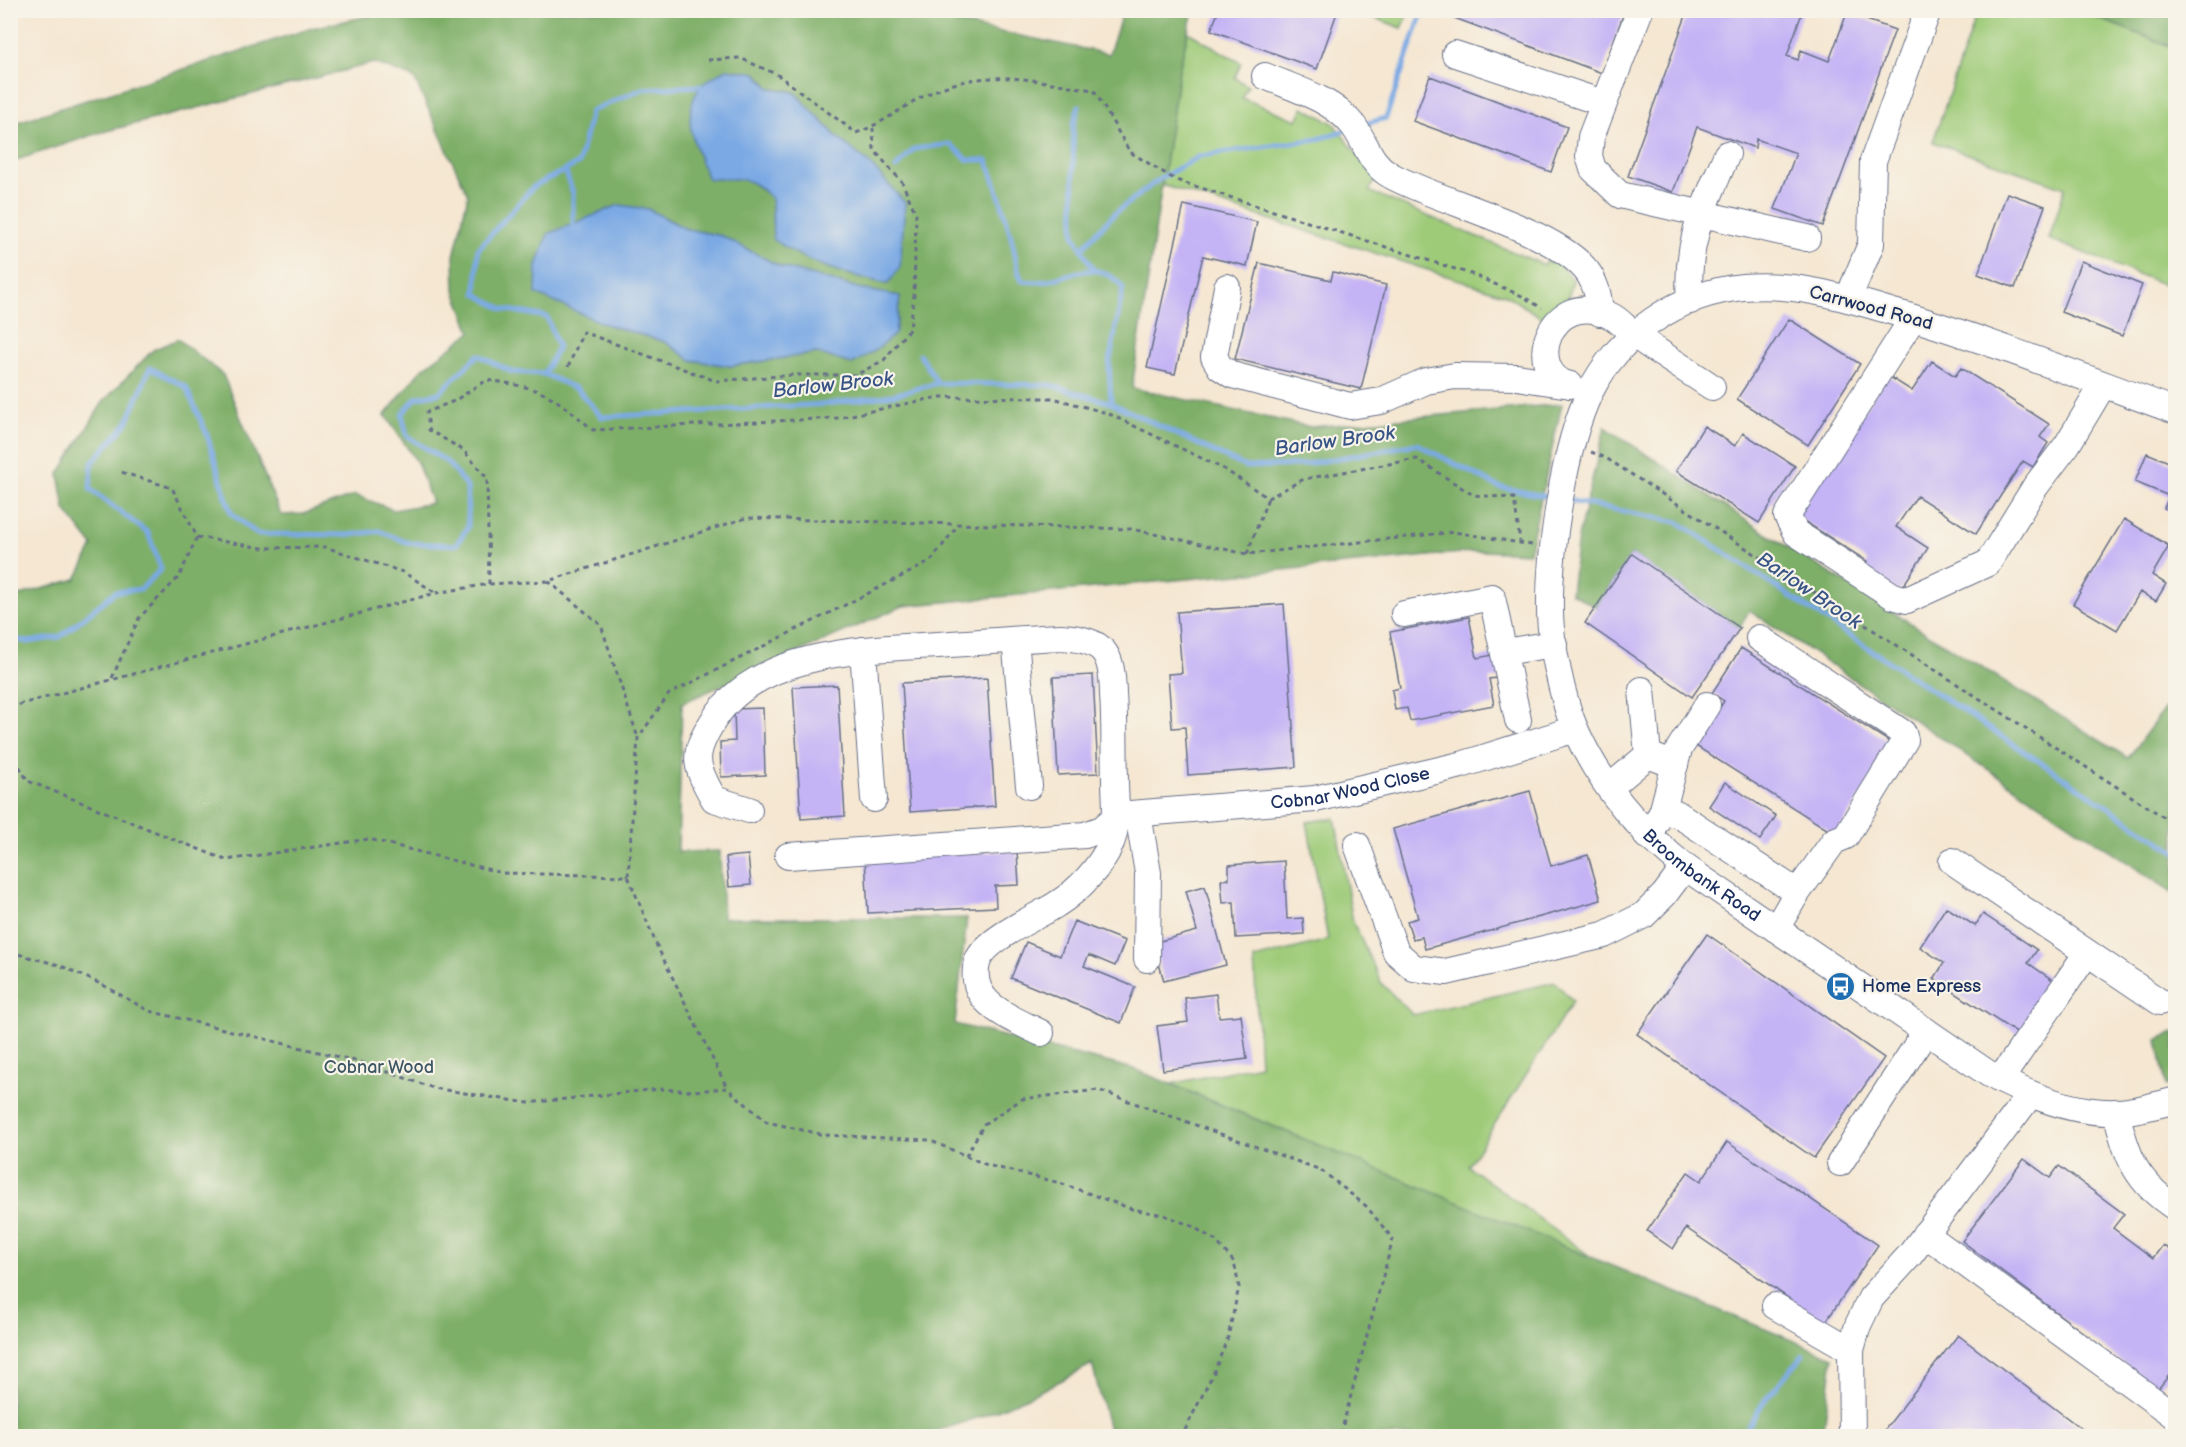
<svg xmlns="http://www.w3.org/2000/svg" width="2186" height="1447" font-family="'Balsamiq Sans',sans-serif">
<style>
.green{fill:#9ecb78;stroke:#5c7d6b;stroke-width:1.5}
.forest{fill:#7eaf68;stroke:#4c6f63;stroke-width:1.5;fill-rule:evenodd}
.water{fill:#7aa9e4;stroke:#4a6ca1;stroke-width:1.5}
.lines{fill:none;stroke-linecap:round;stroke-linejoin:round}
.stream{stroke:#7aa9e4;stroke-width:5}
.building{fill:#c4b4f5}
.minor-casing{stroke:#676f87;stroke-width:28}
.path{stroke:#676f87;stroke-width:3;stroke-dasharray:4.5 4.5;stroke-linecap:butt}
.minor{stroke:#fff;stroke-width:26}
.labels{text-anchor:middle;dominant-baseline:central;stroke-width:4.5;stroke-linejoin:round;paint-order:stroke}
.street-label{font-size:18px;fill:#1b2f5e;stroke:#f7f3e8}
.poi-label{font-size:18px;fill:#1b2f5e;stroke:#f7f3e8;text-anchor:start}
.park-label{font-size:18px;fill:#3c5664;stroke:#f7f3e8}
.water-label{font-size:20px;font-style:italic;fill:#385486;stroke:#f7f3e8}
</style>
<rect width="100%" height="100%" fill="#f7f3e8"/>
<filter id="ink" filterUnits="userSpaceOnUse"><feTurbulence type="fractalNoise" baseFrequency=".0167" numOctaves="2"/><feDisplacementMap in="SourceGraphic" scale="12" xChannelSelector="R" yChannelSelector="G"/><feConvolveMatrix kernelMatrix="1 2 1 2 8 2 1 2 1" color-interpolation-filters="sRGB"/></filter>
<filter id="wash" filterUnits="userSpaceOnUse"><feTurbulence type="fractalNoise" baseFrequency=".008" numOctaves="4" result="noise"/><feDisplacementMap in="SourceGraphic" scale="24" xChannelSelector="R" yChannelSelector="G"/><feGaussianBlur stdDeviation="1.35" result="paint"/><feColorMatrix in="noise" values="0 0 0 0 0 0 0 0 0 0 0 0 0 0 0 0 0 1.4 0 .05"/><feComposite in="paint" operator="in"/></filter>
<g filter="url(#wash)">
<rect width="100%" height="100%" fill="#f5e7d2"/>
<path class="green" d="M1977 10 2079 11 2175 48V289L2049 239 2065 188 1933 142Z
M1355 11H1410L1402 28Z
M1188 32 1241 63 1235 78 1248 86 1242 98 1297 120 1303 107 1333 123 1376 179 1369 191 1544 265 1551 254 1573 280 1568 299 1542 318 1506 295 1162 185 1179 70Z
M1335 818 1353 922 1382 984 1413 1015 1555 982 1573 1001 1468 1166 1594 1259 1171 1084 1260 1065 1254 959 1328 940 1307 822Z"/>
<path class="forest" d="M392 11H898L1109 54 1123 11H1193L1179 70 1132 388 1311 427 1562 404 1529 553 1482 551 903 606 682 703 678 852 720 851 723 918H967L955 1024 1134 1069 1833 1357 1823 1436H1104L1109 1430 1092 1364C1037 1395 979 1421 918 1436H11L10 592 17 596 76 579 93 546 65 510 59 474 103 402 153 350 178 339 223 375 281 515 303 514 355 495 394 510 432 503 417 462 385 415 421 370 471 332 455 291 454 256 468 195 414 78 374 63 99 133 11 162V124L312 28ZM756 73 770 88 794 92 836 136 871 165 905 203 888 284C845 274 809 265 773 239L772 198 748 179ZM648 209 686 229 722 236 781 267 865 290 900 296 895 334 852 364 817 353 730 366 691 360 665 342 605 324Z
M2079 11H2175V48Z
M1605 427 1770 536 2128 758 2175 694V894L1749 610 1740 628 1632 554 1596 607 1571 593 1578 537Z
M2175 1032V1082L2166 1086 2157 1040Z"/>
<path class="water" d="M727 69 756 73 770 88 794 92 836 136 871 165 905 203 900 267 888 284C845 274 809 265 773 239L772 199C749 174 740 179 708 179 696 149 680 119 699 88 704 80 719 74 727 69Z
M619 205 648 209 686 229 722 236 781 267 865 290 900 296 895 334 876 350 852 364 817 353 730 366 691 360 665 342 605 324 536 294 537 266 548 234Z"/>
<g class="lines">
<path class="stream" d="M1079 106 1073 126 1074 235 1093 269
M1361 125 1386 118 1423 10
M896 168 914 149 950 144 968 160H987C997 187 1006 216 1013 245 1016 258 1016 269 1022 281 1029 281 1039 283 1046 281 1076 274 1099 258 1123 288L1109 365 1111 403
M565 170 573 193V224
M1082 248 1115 213 1161 178 1200 156 1318 139 1346 130
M920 355 938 383
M544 374 558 347 547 317 503 309 476 294 478 249 534 186 579 163 591 111 642 89 700 86
M1566 500 1678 522 2176 852
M10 638 28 642 60 637 115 592 141 589 161 569 148 533 90 489 92 463 127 423 150 368 186 387 206 432 231 513 257 534 350 535 379 531 409 543 456 545 468 527 467 487 447 462 407 436 402 414 416 398 439 393 478 355 512 372 544 374 577 389 602 417 827 404 893 395 938 383 1050 385 1111 403 1246 467 1301 465 1417 444 1499 487 1554 498
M1742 1436 1765 1400 1803 1355"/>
</g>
<g id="blocks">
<path class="building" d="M1219 10H1338L1317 69 1211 30Z
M1451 10H1625L1602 73 1449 16Z
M1688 10H1803L1787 56 1798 60 1801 50 1829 61 1847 13 1895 30 1823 226 1775 209 1796 153 1756 139 1755 148 1697 127 1673 192 1628 176Z
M1430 76 1567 127 1551 172 1413 121Z
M2007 193 2045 206 2015 288 1978 274Z
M1184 205 1257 222 1247 266 1203 256 1175 374 1147 368Z
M2081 261 2142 285 2122 336 2061 312Z
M1259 263 1331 280 1333 272 1386 285 1361 389 1235 359Z
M1789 319 1860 364 1808 445 1737 399Z
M1932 361 1955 376 1961 368 2049 424 2040 437 2048 443 2033 467 2023 461 1976 534 1917 496 1896 527 1928 548 1899 592 1863 573 1867 561 1796 516 1887 375 1912 391Z
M1704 426 1735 446 1743 433 1795 466 1759 523 1676 471Z
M2147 453 2176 465V512L2164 508 2169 496 2135 482Z
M2124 519 2169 546 2152 575 2166 584 2156 601 2140 592 2117 630 2073 604Z
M1632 554 1740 628 1692 697 1585 623Z
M1284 604 1296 767 1188 775 1185 727 1172 728 1168 674 1182 673 1177 612Z
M1469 617 1477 658 1499 654 1504 677 1489 679 1494 705 1410 721 1407 708 1395 710 1392 690 1400 688 1390 632Z
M1741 648 1893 744 1836 835 1696 746 1724 701 1712 693Z
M1093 675 1098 773 1058 775 1053 677Z
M987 678 995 806 910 812 902 683Z
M837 685 845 816 801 819 793 687Z
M763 708 765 775 721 777 720 742 735 741 734 709Z
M1725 782 1776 816 1760 840 1709 806Z
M1530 791 1551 866 1588 855 1601 900 1425 949 1422 937 1413 939 1407 921 1418 918 1393 829Z
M1017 851 1019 885 995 886 996 907 868 913 865 857Z
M748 855 751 885 729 887 726 857Z
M1284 861 1287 919 1303 918 1304 934 1236 938 1234 902 1223 903 1221 880 1229 879V865Z
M1205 886 1226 965 1164 981 1153 943 1197 931 1186 891Z
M1946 907 1975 926 1983 914 2037 950 2028 963 2054 981 2018 1034 1934 979 1944 963 1920 947Z
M1074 921 1125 941 1115 966 1089 955 1084 966 1135 987 1121 1023 1011 978 1026 942 1060 956Z
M1707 934 1884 1058 1814 1158 1637 1034Z
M1216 994 1219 1017 1241 1015 1247 1059 1163 1070 1157 1026 1188 1022 1185 998Z
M1727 1142 1878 1245 1825 1323 1686 1228 1673 1249 1647 1231 1688 1172 1701 1181Z
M2024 1159 2050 1178 2059 1166 2124 1214 2113 1228 2153 1258 2163 1245 2176 1255V1367L2158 1389 1962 1241Z
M1958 1335 2091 1436H1880Z"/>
</g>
</g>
<g filter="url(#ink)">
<use href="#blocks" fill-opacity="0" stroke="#676f87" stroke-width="1.5"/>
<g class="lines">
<defs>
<g id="minor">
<path d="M1640 10 1591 137 1589 156 1593 169 1620 195 1807 238"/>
<path d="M1455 54 1603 103"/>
<path d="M1265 76C1295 89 1330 98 1352 124 1366 141 1368 162 1390 175 1438 202 1559 230 1589 274 1597 287 1599 298 1600 313"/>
<path d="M1227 287 1214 357 1220 367 1232 375 1350 406 1381 401 1426 381 1455 376 1517 377 1563 384"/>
<path d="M1848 299 1871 244 1873 161 1928 10"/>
<path d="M1690 301C1685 242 1704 207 1727 154"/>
<path d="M1913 318 1787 516 1796 533 1893 596 1907 600 1988 563 2035 487 2067 445 2103 385"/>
<path d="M1570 385C1522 374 1549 285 1611 316 1620 320 1627 330 1636 336 1660 354 1687 370 1712 387"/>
<path id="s1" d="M2176 411C2085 378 1996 343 1904 315 1852 300 1799 282 1743 287 1679 293 1619 334 1590 392 1564 446 1549 550 1550 610 1550 642 1563 702 1576 731 1601 786 1638 830 1685 867L1989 1074C2026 1094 2074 1114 2117 1112 2136 1111 2157 1105 2176 1100"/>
<path d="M1404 614 1492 597 1518 720"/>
<path d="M1759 638 1903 733 1905 740 1846 836 1834 841 1795 896"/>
<path d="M1015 640 1029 786"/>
<path d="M863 650 874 799"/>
<path d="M1504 652 1554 644"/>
<path d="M1642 690 1648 755"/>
<path d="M1609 788 1648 755 1675 765"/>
<path d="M749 810 714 799C694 764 692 755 713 721 756 651 866 649 938 645 979 642 1020 639 1061 637 1105 640 1112 652 1113 694 1115 722 1114 751 1115 780 1115 802 1119 822 1111 843 1101 867 1078 891 1057 904 1038 917 983 939 977 963 967 1004 1012 1018 1041 1033"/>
<path d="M1662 813 1679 749 1707 705"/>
<path d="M1138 814 1148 873 1147 959"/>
<path id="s2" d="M1118 815 1315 799 1461 765 1575 729"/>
<path d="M1647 836 1662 813H1676L1789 887 1795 896 1776 929"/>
<path d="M1357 845 1396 952 1414 968 1446 972 1604 935 1644 915 1664 895 1685 867"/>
<path d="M788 856 1085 835 1102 829 1118 815"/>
<path d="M1952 861 2160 1002"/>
<path d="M2000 1080 2087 953"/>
<path d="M2116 1112C2127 1156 2135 1182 2176 1208"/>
<path d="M1840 1163 1926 1031"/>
<path d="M1925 1234 2176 1417"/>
<path d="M1775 1306 1851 1350"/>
<path d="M1852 1436 1851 1350 1858 1325 1871 1298 1910 1255 2031 1094"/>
</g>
</defs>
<use href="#minor" class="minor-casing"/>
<path class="path" d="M708 60 740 58 778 75 856 133C880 125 898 110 920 98 981 65 1030 80 1094 90L1130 152 1176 180 1474 275 1522 296 1542 308
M568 367 583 332 716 381 793 375H856L884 360 910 328 914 295 916 214 902 182 874 150 873 128
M1591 452 1606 458 2176 825
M197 537 262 548 325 547 403 572 436 593
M1247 554 1268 498
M548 581 601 625 638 738
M489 584 487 478 463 450 429 430 427 412 454 401 487 380C542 388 551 393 593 430L837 418 939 397 1053 398 1107 413 1224 469 1268 498 1304 479 1417 459 1473 495 1514 498 1520 541
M112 678 139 618 179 577 197 537 172 488 121 472
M10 707 436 593 489 584 548 581 746 518 1131 529 1247 554 1454 532 1532 545
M10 751 28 781 226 860 369 839 502 873 628 876 657 946 727 1088
M628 876 638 738 669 694 930 562 958 525
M10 952 59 965 103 985 149 1011 360 1062 433 1088 528 1103 659 1089 694 1091 727 1088 767 1122 824 1135 929 1140 987 1165 1060 1183 1132 1209 1164 1215 1192 1226 1216 1241 1234 1262 1239 1287 1228 1337 1214 1372 1182 1436
M966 1156 984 1124 1022 1099 1098 1090 1321 1170 1366 1206 1393 1239 1340 1436"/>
<use href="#minor" class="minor"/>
</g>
</g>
<defs>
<symbol id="bus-disc" viewBox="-11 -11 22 22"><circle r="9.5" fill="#1f6fb2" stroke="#f7f3e8"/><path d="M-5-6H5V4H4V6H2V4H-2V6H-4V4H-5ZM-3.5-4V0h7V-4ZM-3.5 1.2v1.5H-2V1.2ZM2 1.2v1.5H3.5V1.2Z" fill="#fff"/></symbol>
</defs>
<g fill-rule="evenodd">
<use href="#bus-disc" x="1824" y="970" width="33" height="33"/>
</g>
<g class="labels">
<g class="street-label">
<text transform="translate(1871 308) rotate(15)">Carrwood Road</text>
<text stroke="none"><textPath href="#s2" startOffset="234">Cobnar Wood Close</textPath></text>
<text stroke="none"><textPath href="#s1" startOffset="1188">Broombank Road</textPath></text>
</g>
<g class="poi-label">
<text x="1862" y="986">Home Express</text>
</g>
<g class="park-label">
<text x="379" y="1067">Cobnar Wood</text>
</g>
<g class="water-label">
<text transform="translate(833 385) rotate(-6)">Barlow Brook</text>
<text transform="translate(1335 441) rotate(-8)">Barlow Brook</text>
<text transform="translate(1809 591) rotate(34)">Barlow Brook</text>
</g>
</g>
<rect width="2186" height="1447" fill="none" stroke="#f7f3e8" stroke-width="36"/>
</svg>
